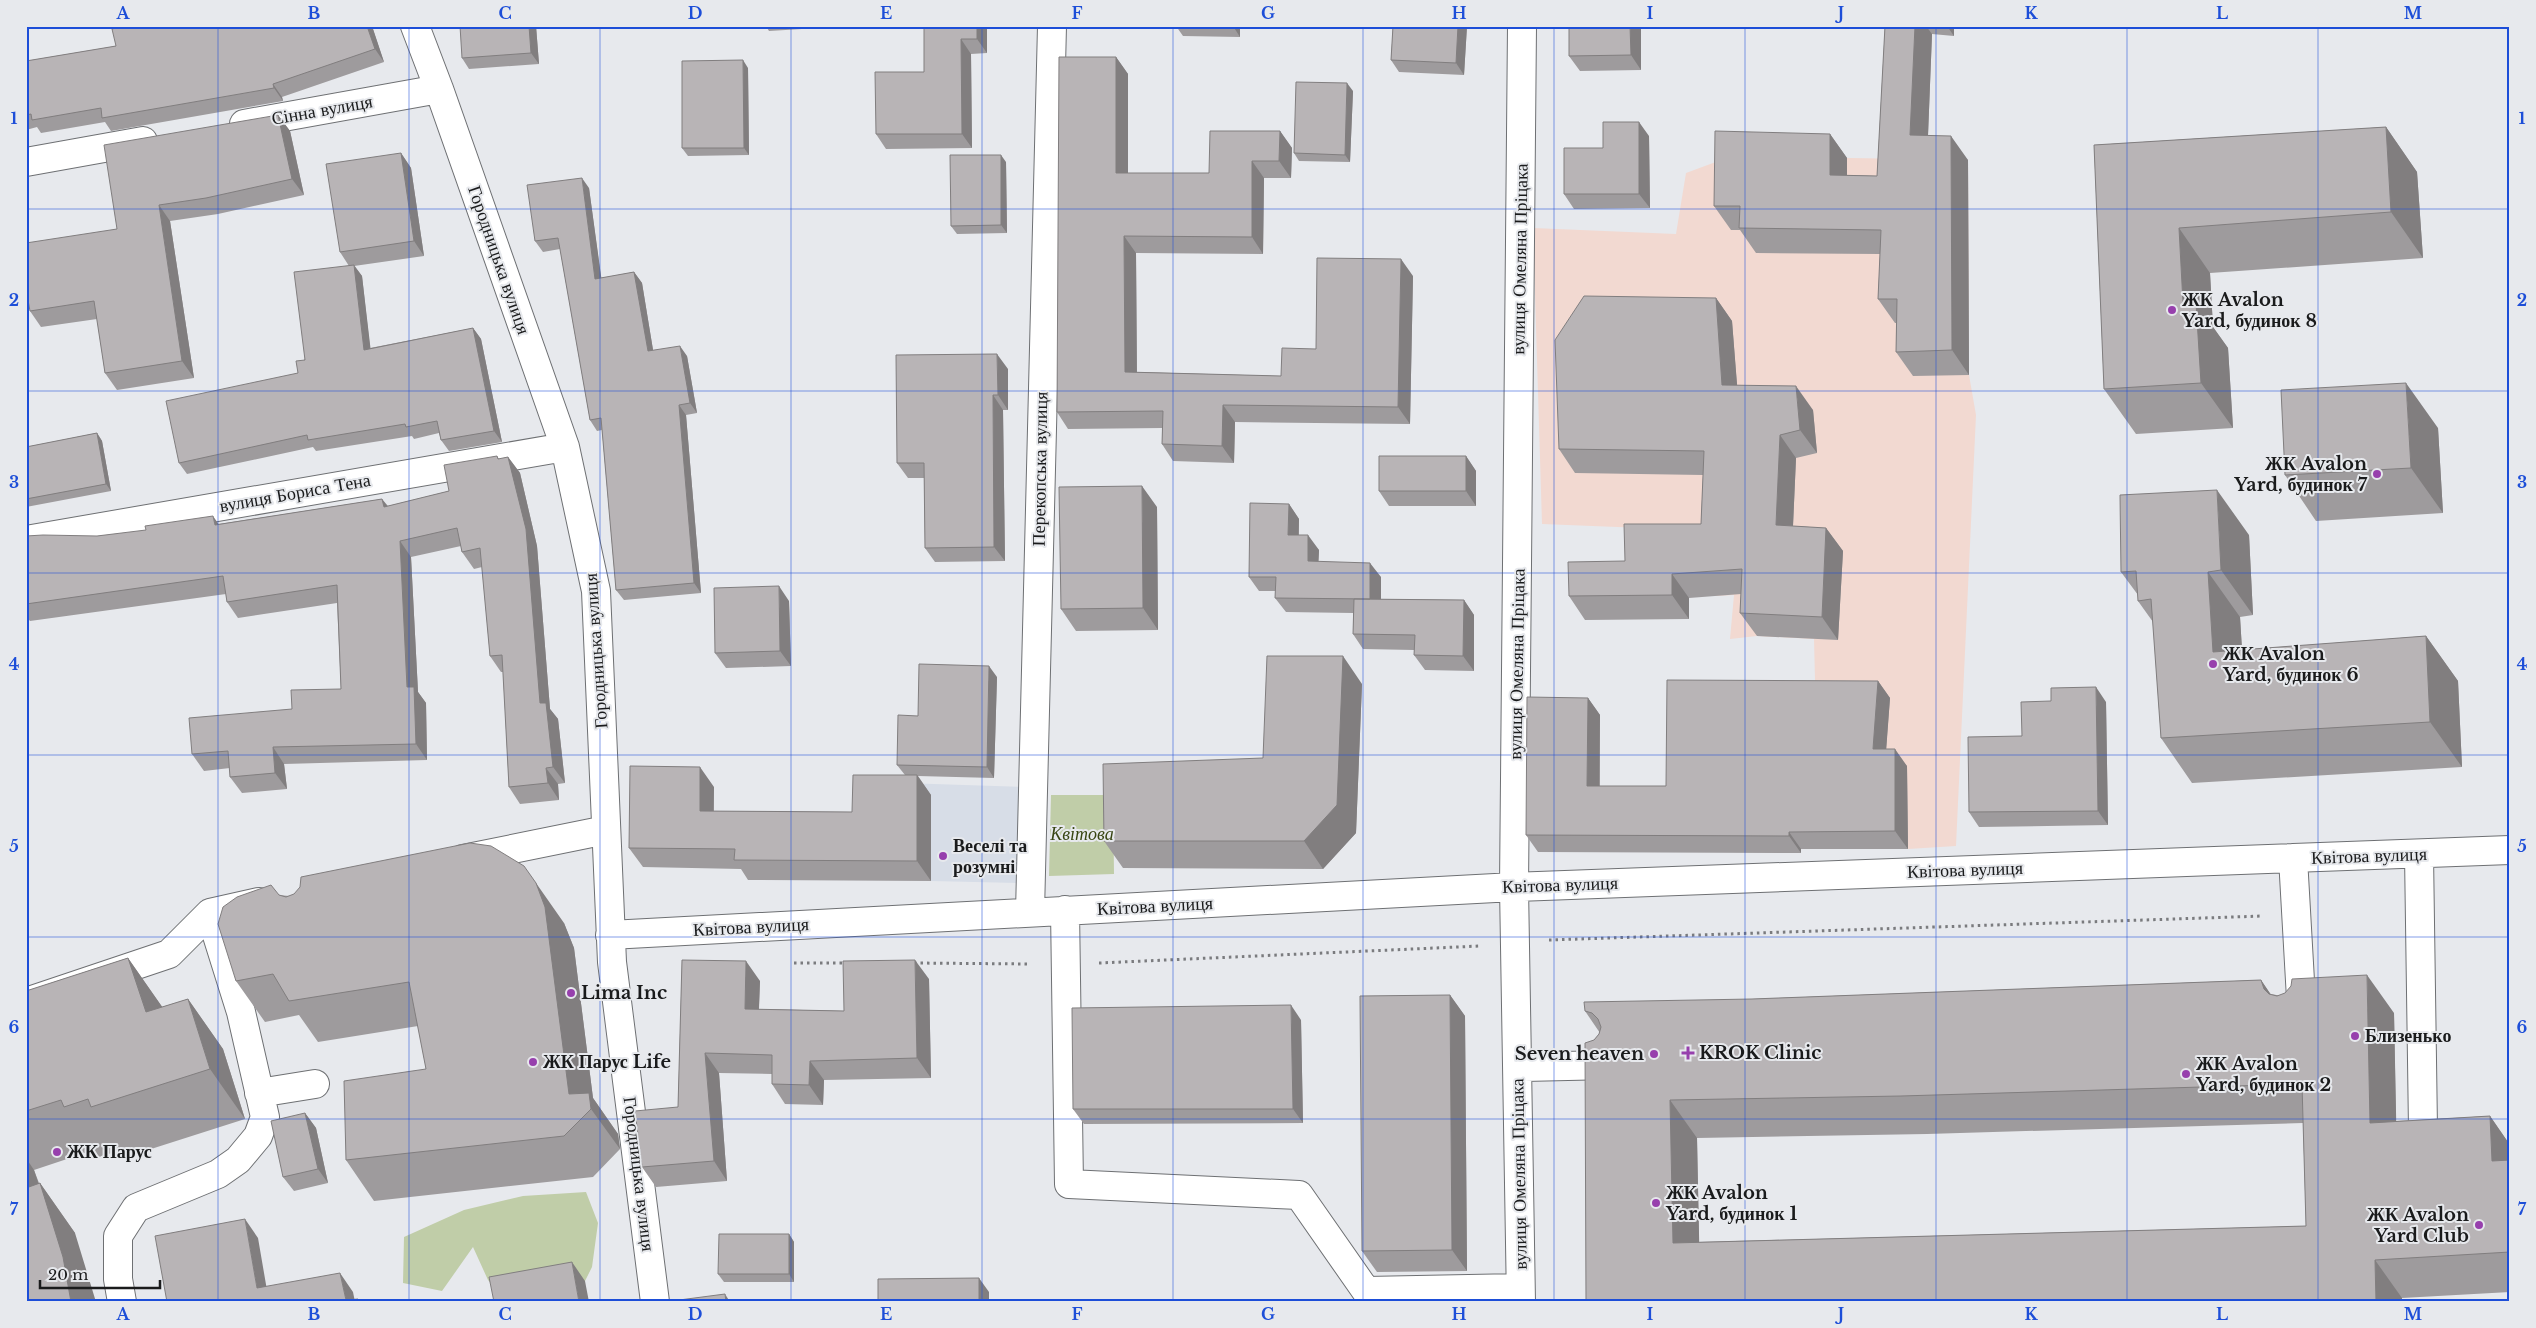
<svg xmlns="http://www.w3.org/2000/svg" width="2536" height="1328" font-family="'Libre Baskerville',serif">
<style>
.industrial{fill:#f2d9d1}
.built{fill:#d7dde7}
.green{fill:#c0cda8}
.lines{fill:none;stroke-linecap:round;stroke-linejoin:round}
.minor-casing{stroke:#6e7073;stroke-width:30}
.path{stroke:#7a7b7e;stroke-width:3;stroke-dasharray:2.5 4;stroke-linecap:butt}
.minor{stroke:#fff;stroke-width:28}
.wall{fill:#9e9b9d;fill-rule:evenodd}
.shaded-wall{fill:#817e7f}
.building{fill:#b8b4b6;stroke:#817e7f;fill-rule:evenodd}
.grid{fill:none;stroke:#1d4ed8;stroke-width:1;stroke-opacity:0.55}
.poi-dot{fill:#9740ad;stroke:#e7e9ed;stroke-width:2}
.labels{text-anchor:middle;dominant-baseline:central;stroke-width:4;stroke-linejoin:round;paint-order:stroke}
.street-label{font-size:18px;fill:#1a1b1c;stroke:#e7e9ed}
.poi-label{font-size:18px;font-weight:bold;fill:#1a1b1c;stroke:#e7e9ed;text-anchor:start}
.park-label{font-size:18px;font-style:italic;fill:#374512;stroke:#e7e9ed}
.neatline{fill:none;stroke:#1d4ed8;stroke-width:2}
.grid-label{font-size:16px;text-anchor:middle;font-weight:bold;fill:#1d4ed8}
</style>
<rect width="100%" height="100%" fill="#e7e9ed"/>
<path class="industrial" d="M1732 156 1968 160 1969 375 1976 415 1956 846 1908 849 1819 845 1814 639 1757 636 1730 639 1734 595 1716 596 1718 531 1542 524 1533 228 1676 234 1686 173Z"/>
<path class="built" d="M903 783 1023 787 1019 883 931 881Z"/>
<path class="green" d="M1051 795H1113L1114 874 1049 876Z
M586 1192 598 1223 592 1267 585 1281 502 1296 488 1280 473 1247 442 1291 403 1283 404 1237 464 1210 523 1196Z"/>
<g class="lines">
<defs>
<path id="minor" d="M415 26 439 89 565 447 596 591 612 962 655 1302
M244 124 439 89
M26 162 143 141
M26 540 565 447
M2419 854 2423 1129
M2293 858 2302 1016
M463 859 606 830
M1065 910 1069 1184 1299 1195 1366 1291 1520 1288
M1030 912 1052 26
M610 935 1514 887 2510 850
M26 1002 169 954 210 913 259 902
M1518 1067 1612 1065
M259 1093 315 1084
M122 1302 118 1279V1236L136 1208 218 1174 238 1160 258 1136 265 1117 241 1012 210 913
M1521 1302 1514 887 1522 26"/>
</defs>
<use href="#minor" class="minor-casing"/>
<path class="path" d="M1549 940 2263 916
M794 963H846
M914 963 1031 964
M1099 963 1480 946"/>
<use href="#minor" class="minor"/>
</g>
<path class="wall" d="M124 26H372L384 62 282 97 283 101 111 131 105 122 41 133 37 127 26 130V61L116 46Z
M536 26 539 64 469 69 462 58Z
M766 26H835V27L769 31Z
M924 26H987V53L971 54 972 148 886 149 876 134 924 72Z
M1176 26H1240V37L1183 36Z
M1393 26H1467L1464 75 1399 72 1391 60Z
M1641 26V70L1580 71 1569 56Z
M1885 26H1954V36L1932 34 1928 136 1968 160 1969 375 1913 376 1896 352V323H1895L1878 299 1880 254 1756 253 1740 230H1731L1714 206 1830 134 1847 158V175L1877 176Z
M1116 57 1128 74V173H1209L1280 131 1292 148 1291 178H1264L1263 254 1136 253 1137 372 1281 376 1316 349 1413 276 1410 424 1235 422 1234 463 1173 461 1162 444V428L1068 429 1057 412Z
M748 68 749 155 688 156 682 148Z
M1353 91 1350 162 1299 161 1294 153Z
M278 115 290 131 304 195 218 214 170 221 194 378 117 390 105 373 97 319 41 327 30 311 117 229Z
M2386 127 2417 172 2423 258 2210 273 2213 327 2228 348 2233 428 2136 434 2104 389 2094 145Z
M1649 136 1650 208 1574 209 1564 194Z
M401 153 411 168 424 256 354 266 362 276 370 348 473 328 481 339 502 442 449 451 441 440 439 433 414 439 412 436 316 451 313 447 187 474 179 463 298 373 349 266 340 252Z
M1006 162 1007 233 957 234 951 226Z
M589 188 601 278 634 272 642 283 653 350 687 356 697 413 686 415 701 593 624 600 616 590 602 430 597 431 590 420 560 249 543 252 535 241Z
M1716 298 1732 321 1737 386 1813 410 1817 453 1796 458 1793 526 1826 528 1843 551 1838 640 1757 636 1740 613 1741 594 1689 598V619L1585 620 1569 596 1625 561 1701 524 1703 475 1575 473 1559 449Z
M1008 369V410H1003L1005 561 935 562 925 548 924 478H908L897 463Z
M2438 428 2443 513 2316 521 2285 475Z
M97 433 102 441 111 491 26 507V447Z
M497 456 499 459 508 457 520 473 537 546 550 709 558 719 565 783 558 784 559 800 520 804 509 787 503 672H501L490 656 482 567 474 569 462 552 461 546 411 557 418 692 426 703 427 760 284 764 287 789 242 793 230 777V768L204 771 192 754 292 709 341 689 337 603 238 618 227 602 226 594 30 621 26 616V536H97L219 524 382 499 388 506 449 491Z
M1466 456 1476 471V506H1389L1379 491Z
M1289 504 1299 519V535L1319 550 1318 562 1381 577V599L1464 600 1474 615V671L1425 670 1414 655V650L1363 649 1353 634V613L1286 612 1275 598 1276 591H1259L1249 577Z
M1157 507 1158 630 1076 631 1061 609Z
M2249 535 2253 615 2240 617 2242 650 2426 636 2458 681 2462 767 2192 783 2161 738 2153 622 2138 601V595L2121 572Z
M789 601 791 666 726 668 715 653Z
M997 677 994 778 918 776 931 795V881L748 880 741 869 643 867 629 848 714 787V811L852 812 905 775 897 765 918 716Z
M1878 681 1890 698 1886 749 1907 766 1908 849H1801V853L1538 852 1526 835 1588 698 1600 715V786H1666Z
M1362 684 1356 833 1323 869 1123 868 1104 841 1263 758Z
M2106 702 2108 825 1979 827 1969 812 2022 736Z
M279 895 564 923 574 948 593 1098 618 1134 620 1149 593 1177 374 1201 346 1160 426 1069 418 1026 318 1042 299 1015 265 1022 236 981Z
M128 958 162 1007 188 999 223 1049 245 1119 126 1157 121 1150 99 1157 94 1150 34 1170 39 1183H40L75 1233 26 1302V991Z
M682 960 760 981 759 1009 844 1011 929 979 931 1078 824 1080 823 1105 785 1104 772 1084V1074L719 1073 727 1181 656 1187 642 1167 678 1107Z
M2261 980 2270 994 2394 1013 2396 1121 2490 1116 2510 1145V1292L2402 1298V1302H1586L1594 1040 1600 1033 1585 1011 1752 999ZM2303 1123 2306 1226 1699 1242 1697 1138 1927 1134Z
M1450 995 1465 1016 1467 1271 1377 1272 1362 1251Z
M1301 1020 1303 1123 1084 1124 1073 1109Z
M305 1113 316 1128 328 1183 294 1191 283 1177Z
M789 1234 794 1242V1282H724L718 1274Z"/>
<path class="shaded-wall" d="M367 26H372L384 62 375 49Z
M529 26H536L539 64 531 53Z
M977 26H987V53L977 39Z
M1233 26H1240V37Z
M1458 26H1467L1464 75 1456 63Z
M1630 26H1641V70L1631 55Z
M1915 26H1926L1932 34 1927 160 1910 135Z
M1947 26H1954V36Z
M961 39 971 54 972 148 962 134Z
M1116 57 1128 74V190L1116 173Z
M743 60 748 68 749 155 744 148Z
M1347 83 1353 91 1350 162 1345 155Z
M273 84 282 97 283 101 274 88Z
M278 115 290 131 304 195 292 179Z
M1639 122 1649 136 1650 208 1639 194Z
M2386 127 2417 172 2423 258 2391 212Z
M1280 131 1292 148 1291 178 1279 161Z
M1830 134 1847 158V199L1830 175Z
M1951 136 1968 160 1969 375 1952 350Z
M401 153 411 168 424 256 414 241Z
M1001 155 1006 162 1007 233 1001 225Z
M1252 161 1264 178 1263 254 1252 237Z
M582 178 589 188 603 290 595 279Z
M159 205 170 221 194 378 182 361Z
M2179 228 2210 273 2213 327 2228 348 2233 428 2201 383 2183 303Z
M1124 236 1136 253 1137 389 1125 372Z
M1401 259 1413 276 1410 424 1398 407Z
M354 265 362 276 372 361 364 350Z
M634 272 642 283 655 362 648 351Z
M1716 298 1732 321 1739 409 1722 385Z
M473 328 481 339 502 442 494 431Z
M680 346 687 356 697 413 690 403Z
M997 354 1008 369V410L998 395Z
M2406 383 2438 428 2443 513 2411 468Z
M1796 386 1813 410 1817 453 1800 430Z
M993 395 1003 410 1005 561 994 547Z
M679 405 686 415 701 593 694 583Z
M1223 405 1235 422 1234 463 1222 446Z
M97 433 102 441 111 491 106 484Z
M1780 435 1796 458 1792 548 1776 525Z
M1466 456 1476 471V506L1466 491Z
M508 457 520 473 537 546 550 709 558 719 565 783 553 767 540 703Z
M1142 486 1157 507 1158 630 1143 608Z
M2217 490 2249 535 2253 615 2221 570Z
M382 499 394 515 384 507Z
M1289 504 1299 519 1298 549 1288 535Z
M213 516 224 532 215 525Z
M1826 528 1843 551 1838 640 1822 617Z
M1308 535 1319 550 1318 576 1308 561Z
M400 541 411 557 418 692 426 703 427 760 416 744 407 687Z
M1370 563 1381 577V614L1370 599Z
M2208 572 2240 617 2245 698 2213 652Z
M1672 574 1689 598V619L1672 595Z
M779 586 789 601 791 666 780 651Z
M1464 600 1474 615V671L1463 656Z
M2426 636 2458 681 2462 767 2430 722Z
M1343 656 1362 684 1356 833 1323 869 1304 841Z
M989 666 997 677 994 778 987 767Z
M1878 681 1890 698 1885 766 1873 749Z
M2096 687 2106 702 2108 825 2098 811Z
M1588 698 1600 715 1599 803 1587 786Z
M273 747 284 764 287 789 275 773Z
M1895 749 1907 766 1908 849 1895 831Z
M700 767 714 787 713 830 700 811Z
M546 768 558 784 559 800 548 783Z
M917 775 931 795V881L917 861Z
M1789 832 1801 849V853L1789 836Z
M536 883 564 923 574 948 593 1098 618 1134 620 1149 591 1109 569 1094Z
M128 958 163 1008 146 1012Z
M915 960 929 979 931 1078 917 1058Z
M746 961 760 981 758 1029 745 1009Z
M2367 975 2394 1013 2397 1161 2370 1123Z
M2261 980 2287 1018 2264 989Z
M1450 995 1465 1016 1467 1271 1452 1250Z
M188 999 223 1049 245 1119 210 1069Z
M1291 1005 1301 1020 1303 1123 1293 1109Z
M705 1053 719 1073 727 1181 714 1161Z
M810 1061 824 1080 823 1105 809 1085Z
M1670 1100 1697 1138 1700 1281 1673 1243Z
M305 1113 316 1128 328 1183 318 1169Z
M2490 1116 2510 1145V1186L2492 1161Z
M26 1158 34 1170 57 1239 26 1196Z
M40 1183 75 1233 96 1302H71Z
M245 1219 258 1238 269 1302 257 1288Z
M789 1234 794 1242V1282L789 1274Z
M2375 1260 2402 1298V1302H2376Z
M572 1262 585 1281 589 1302H579Z
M340 1273 353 1292 355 1302 346 1300Z
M979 1278 989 1292V1302H979Z
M725 1294 730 1302H726Z"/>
<path class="building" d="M124 26H167L168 27 171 26H367L375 49 273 84 274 88 102 118 101 108 32 120 31 114 26 115V61L116 46 112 29Z
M460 26H529L531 53 462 58Z
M924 26H977V39H961L962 134H876L875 72H924Z
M1393 26H1458L1456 63 1391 60Z
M1569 26H1630L1631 55 1569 56Z
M1885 26H1915L1910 135 1951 136 1952 350 1896 352 1897 299H1878L1881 230 1739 228 1740 206H1714L1715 131 1830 134V175L1877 176Z
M1059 57H1116V173H1209L1210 131H1280L1279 161H1252V237L1124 236 1125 372 1281 376 1282 348 1316 349 1317 258 1401 259 1398 407 1223 405 1222 446 1162 444 1163 411 1057 412Z
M743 60 744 148H682V61Z
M1296 82 1347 83 1345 155 1294 153Z
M278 115 292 179 206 198 159 205 182 361 105 373 94 301 30 311 26 289V243L117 229 104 145Z
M1603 122H1639V194H1564V148H1603Z
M2386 127 2391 212 2179 228 2183 303H2196L2201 383 2104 389 2094 145Z
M401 153 414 241 340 252 326 164Z
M950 155H1001V225L951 226Z
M582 178 595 279 634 272 648 351 680 346 690 403 679 405 694 583 616 590 601 418 590 420 558 238 535 241 527 185Z
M354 265 364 350 473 328 494 431 441 440 437 421 406 427 405 424 308 440 307 435 179 463 166 401 298 373 296 361 305 360 294 272Z
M1584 296 1716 298 1722 385 1796 386 1800 430 1780 435 1776 525 1826 528 1822 617 1740 613 1742 569 1672 574V595L1569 596 1568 562 1625 561 1624 524H1701L1704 451 1559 449 1555 340Z
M997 354 998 395H993L994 547 925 548 924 463H897L896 355Z
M2406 383 2411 468 2285 475 2281 390Z
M97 433 106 484 26 499V447Z
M497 456 498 459 508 457 526 529 540 703H546L553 767 546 768 548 783 509 787 502 655 490 656 480 548 462 552 457 528 400 541 407 687H414L416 744 273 747 275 773 230 777 228 751 192 754 189 718 292 709 291 690 341 689 337 585 227 602 223 576 26 604V536L43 535 97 536 146 530 145 526 213 516 215 525 382 499 384 507 449 491 444 465Z
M1379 456H1466V491H1379Z
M1142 486 1143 608 1061 609 1059 487Z
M2217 490 2221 570 2208 572 2213 652 2426 636 2430 722 2161 738 2151 599 2138 601 2136 571 2121 572 2120 495Z
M1250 503 1289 504 1288 535H1308V561L1370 563V599L1275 598 1276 577H1249Z
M779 586 780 651 715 653 714 588Z
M1354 599 1464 600 1463 656 1414 655 1415 635 1353 634Z
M1267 656H1343L1337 805 1304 841H1104L1103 764 1263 758Z
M919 664 989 666 987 767 897 765 898 715 918 716Z
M1667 680 1878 681 1873 749H1895V831L1789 832V836L1526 835 1527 697 1588 698 1587 786H1666Z
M2096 687 2098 811 1969 812 1968 737 2022 736 2021 702 2051 701V688Z
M630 766 700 767V811L852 812 853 775H917V861L734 860 735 849 629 848Z
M470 843 491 846 524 866 536 883 545 907 569 1094 589 1093 591 1109 564 1136 346 1160 344 1081 426 1069 409 982 289 1001 273 974 236 981 218 924 223 907 237 897 271 885 279 895 286 897 294 894 300 887 301 877Z
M128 958 146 1012 188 999 210 1069 91 1107 88 1099 64 1107 61 1100 26 1111V991Z
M682 960 746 961 745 1009 844 1011 843 961 915 960 917 1058 810 1061 809 1085 772 1084V1055L705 1053 714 1161 642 1167 635 1111 678 1107Z
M2367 975 2370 1123 2490 1116 2492 1161 2510 1160V1252L2375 1260 2376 1302H1586L1585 1043 1594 1040 1599 1034 1601 1027 1598 1019 1592 1013 1585 1011 1584 1002 1752 999 2261 980 2264 989 2269 994 2277 996 2285 993 2291 986 2292 979ZM2302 1084 2306 1226 1673 1243 1670 1100 1901 1096Z
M1450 995 1452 1250 1362 1251 1360 996Z
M1291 1005 1293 1109H1073L1072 1008Z
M305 1113 318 1169 283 1177 271 1121Z
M40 1183 63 1257 71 1302H26V1188Z
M245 1219 257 1288 340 1273 346 1300 358 1299V1302H167L155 1236Z
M719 1234H789V1274H718Z
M572 1262 579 1302H494L489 1277Z
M979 1278V1302H878V1279Z
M725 1294 726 1302H664Z"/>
<path class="grid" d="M218 26V1302M409 26V1302M600 26V1302M791 26V1302M982 26V1302M1173 26V1302M1363 26V1302M1554 26V1302M1745 26V1302M1936 26V1302M2127 26V1302M2318 26V1302M26 209H2510M26 391H2510M26 573H2510M26 755H2510M26 937H2510M26 1119H2510"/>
<g class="poi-dot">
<circle cx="2172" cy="310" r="5"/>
<circle cx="2377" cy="474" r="5"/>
<circle cx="2213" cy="664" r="5"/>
<circle cx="943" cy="856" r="5"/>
<circle cx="571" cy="993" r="5"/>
<circle cx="2355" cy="1036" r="5"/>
<path d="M1685.5 1045.5h5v5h5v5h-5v5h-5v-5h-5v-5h5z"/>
<circle cx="1654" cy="1054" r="5"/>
<circle cx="533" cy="1062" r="5"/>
<circle cx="2186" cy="1074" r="5"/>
<circle cx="57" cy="1152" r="5"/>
<circle cx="1656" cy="1203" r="5"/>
<circle cx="2479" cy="1225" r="5"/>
</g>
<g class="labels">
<g class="street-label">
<text transform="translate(322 110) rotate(-10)">Сінна вулиця</text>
<text transform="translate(1520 259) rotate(-89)">вулиця Омеляна Пріцака</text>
<text transform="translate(499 260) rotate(71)">Городницька вулиця</text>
<text transform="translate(1040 469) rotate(-89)">Перекопська вулиця</text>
<text transform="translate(295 493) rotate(-10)">вулиця Бориса Тена</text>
<text transform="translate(596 651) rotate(-94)">Городницька вулиця</text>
<text transform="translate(1517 664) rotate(-89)">вулиця Омеляна Пріцака</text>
<text transform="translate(2369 856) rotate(-2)">Квітова вулиця</text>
<text transform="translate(1965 870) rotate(-2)">Квітова вулиця</text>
<text transform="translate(1560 885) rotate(-2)">Квітова вулиця</text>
<text transform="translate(1155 906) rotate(-3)">Квітова вулиця</text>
<text transform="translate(751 927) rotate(-3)">Квітова вулиця</text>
<text transform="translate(639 1174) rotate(83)">Городницька вулиця</text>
<text transform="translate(1519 1174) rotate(-91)">вулиця Омеляна Пріцака</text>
</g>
<g class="poi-label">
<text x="2182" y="300">ЖК Avalon<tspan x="2182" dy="21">Yard, будинок 8</tspan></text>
<text x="2367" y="464" text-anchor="end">ЖК Avalon<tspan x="2367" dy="21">Yard, будинок 7</tspan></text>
<text x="2223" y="654">ЖК Avalon<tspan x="2223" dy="21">Yard, будинок 6</tspan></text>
<text x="953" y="846">Веселі та<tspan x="953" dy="21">розумні</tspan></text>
<text x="581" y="993">Lima Inc</text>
<text x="2365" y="1036">Близенько</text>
<text x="1699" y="1053">KROK Clinic</text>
<text x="1644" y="1054" text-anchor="end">Seven heaven</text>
<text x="543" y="1062">ЖК Парус Life</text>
<text x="2196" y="1064">ЖК Avalon<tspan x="2196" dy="21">Yard, будинок 2</tspan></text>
<text x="67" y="1152">ЖК Парус</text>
<text x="1666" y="1193">ЖК Avalon<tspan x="1666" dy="21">Yard, будинок 1</tspan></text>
<text x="2469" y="1215" text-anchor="end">ЖК Avalon<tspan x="2469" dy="21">Yard Club</tspan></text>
</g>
<g class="park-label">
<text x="1082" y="834">Квітова</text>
</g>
</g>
<rect width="2536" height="1328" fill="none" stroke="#e7e9ed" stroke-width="55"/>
<path d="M40 1280v8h120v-8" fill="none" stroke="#1a1b1c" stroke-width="2.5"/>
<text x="48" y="1280" font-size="15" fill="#1a1b1c" stroke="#e7e9ed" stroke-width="4" paint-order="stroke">20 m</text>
<rect x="28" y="28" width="2480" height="1272" class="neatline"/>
<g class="grid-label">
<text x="123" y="19">A</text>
<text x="314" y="19">B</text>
<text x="505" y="19">C</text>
<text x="695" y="19">D</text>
<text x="886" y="19">E</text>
<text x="1077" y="19">F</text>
<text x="1268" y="19">G</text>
<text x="1459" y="19">H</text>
<text x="1650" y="19">I</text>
<text x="1841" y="19">J</text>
<text x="2031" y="19">K</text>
<text x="2222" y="19">L</text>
<text x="2413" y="19">M</text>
<text x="14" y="124">1</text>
<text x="2522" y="124">1</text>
<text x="14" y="306">2</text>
<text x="2522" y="306">2</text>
<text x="14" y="488">3</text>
<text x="2522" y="488">3</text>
<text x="14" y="670">4</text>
<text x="2522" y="670">4</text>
<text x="14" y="852">5</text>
<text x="2522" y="852">5</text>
<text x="14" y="1033">6</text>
<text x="2522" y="1033">6</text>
<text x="14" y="1215">7</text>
<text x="2522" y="1215">7</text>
<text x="123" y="1320">A</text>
<text x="314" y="1320">B</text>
<text x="505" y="1320">C</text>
<text x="695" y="1320">D</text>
<text x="886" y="1320">E</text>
<text x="1077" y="1320">F</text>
<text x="1268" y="1320">G</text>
<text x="1459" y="1320">H</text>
<text x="1650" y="1320">I</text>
<text x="1841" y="1320">J</text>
<text x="2031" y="1320">K</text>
<text x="2222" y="1320">L</text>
<text x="2413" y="1320">M</text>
</g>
</svg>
